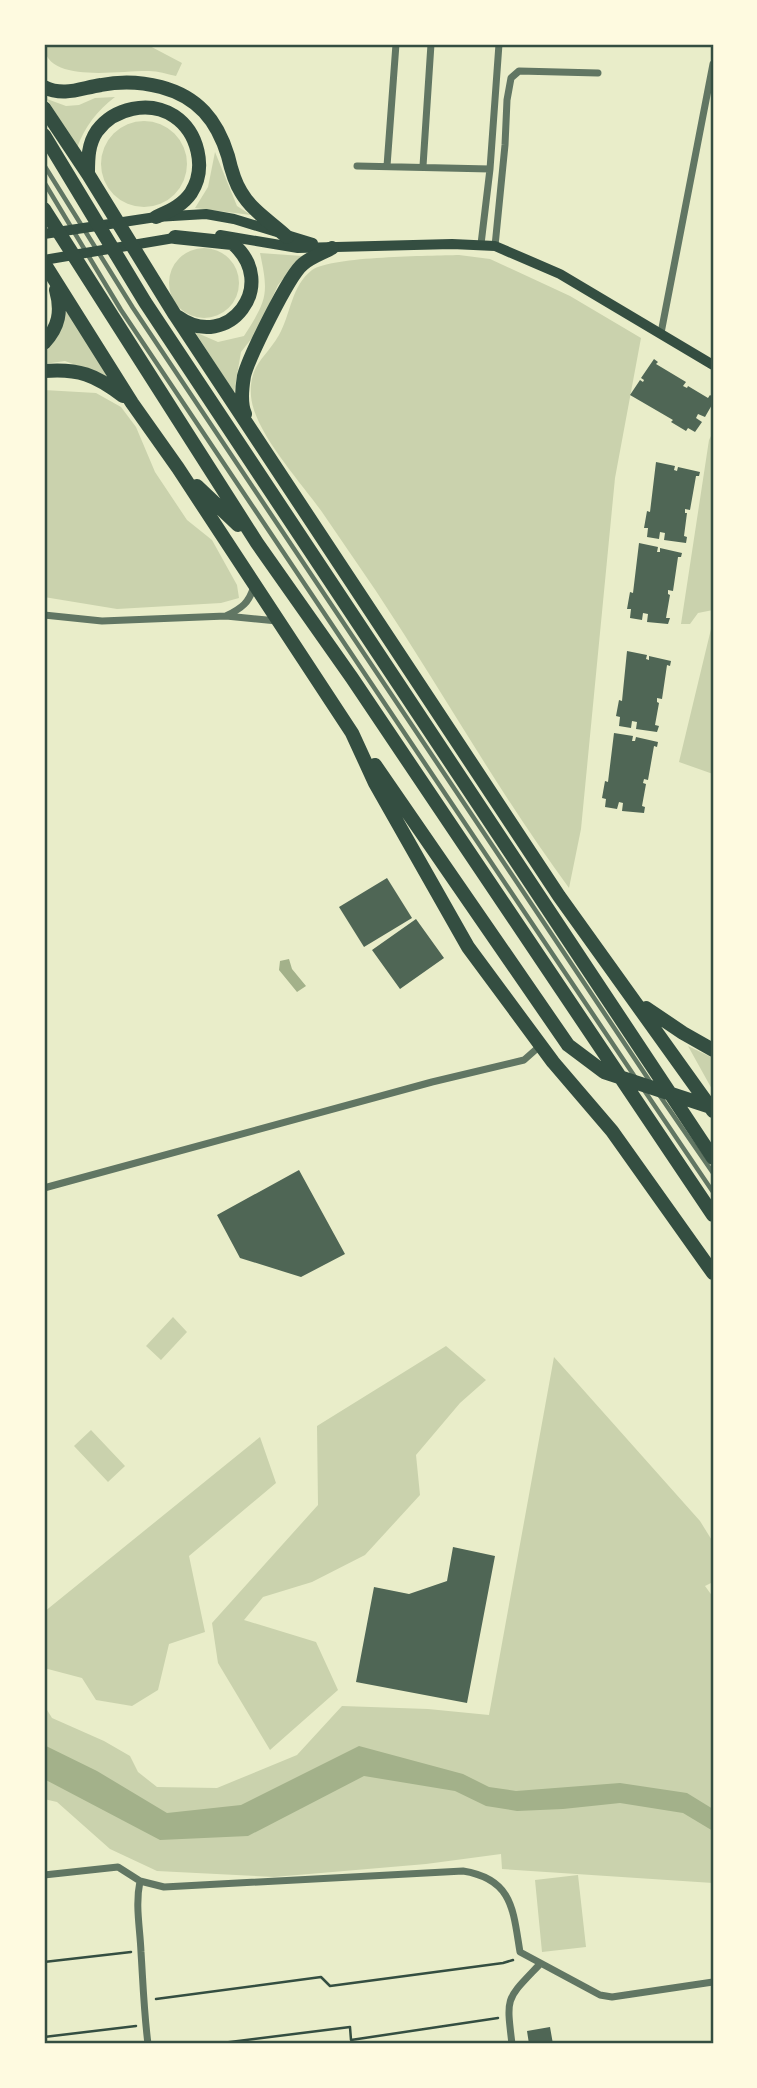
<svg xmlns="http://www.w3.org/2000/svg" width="757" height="2088" font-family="'Fira Sans',sans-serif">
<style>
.green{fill:#cad2ad}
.water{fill:#a3b18a}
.building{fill:#4f6655}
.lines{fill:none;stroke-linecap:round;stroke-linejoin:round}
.path{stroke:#344e41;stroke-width:2.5}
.service{stroke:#617663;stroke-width:4.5}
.minor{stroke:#617663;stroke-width:7}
.secondary{stroke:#344e41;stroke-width:10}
.trunk{stroke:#344e41;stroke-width:14}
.neatline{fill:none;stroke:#344e41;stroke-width:2.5}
</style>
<rect width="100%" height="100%" fill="#e9edc9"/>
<path class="green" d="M44 44H146L182 63 176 76C167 74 158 71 149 71 121 70 44 85 44 44Z
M115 97C97 111 85 126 77 148L47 99 66 106 79 105 95 98Z
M101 164a43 43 0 1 1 86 0a43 43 0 1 1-86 0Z
M215 152 237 206 251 215 195 208 208 187Z
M169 283a35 35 0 1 1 70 0a35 35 0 1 1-70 0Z
M260 253 302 256 278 285 256 333 241 352 234 393 195 332 218 342 244 336C267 300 269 295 260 253Z
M459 255 490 259 570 296 641 338 615 478 581 829 569 888C499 793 441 689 376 591 358 565 340 538 322 512 301 482 254 432 251 396 249 364 265 359 279 335 291 314 291 286 312 270 332 256 431 256 459 255Z
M65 304 108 377 65 361 44 364V354L60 330Z
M44 390 96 393 121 407 136 427 155 472 187 520 212 540 237 585 239 598 221 603 117 609 44 597Z
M713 432V610L698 613 690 624H681L709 440Z
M713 628V774L679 762 711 629Z
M688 1046 713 1058V1091Z
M173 1317 187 1332 161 1360 146 1346Z
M446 1346 486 1380 460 1403 416 1455 420 1495 365 1555 312 1582 263 1597 244 1620 316 1642 338 1690 270 1750 218 1663 212 1623 318 1505 317 1426Z
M554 1357 700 1521 713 1542V1582L705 1586 713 1597V1883L502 1869 501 1854 426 1864 274 1877 157 1871 110 1849 57 1802 44 1799V1705L52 1718 104 1741 130 1756 138 1772 157 1787 217 1788 297 1755 342 1706 428 1709 489 1715Z
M91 1430 125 1466 108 1482 74 1446Z
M260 1437 276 1483 189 1556 205 1632 169 1644 158 1690 132 1706 96 1700 82 1678 44 1668V1612Z
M578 1875 586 1947 542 1952 535 1880Z"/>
<path class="water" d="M289 959 292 969 306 986 297 992 279 970 280 961Z
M44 1745 97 1771 167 1813 241 1805 359 1746 463 1774 489 1787 516 1791 620 1783 687 1793 713 1809V1831L683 1813 620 1803 563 1809 517 1811 486 1806 455 1791 364 1776 248 1836 160 1840 44 1779Z"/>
<path class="building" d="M654 359 658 362 656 364 686 382 683 386 687 388 688 386 708 398 710 395 713 397V403L705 417 698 414 696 418 702 422 695 432 688 428 686 431 671 422 673 420 630 395 640 380 643 382 644 380 641 378Z
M656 462 675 466 674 470 677 471 678 467 700 472 699 476H696L690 510 685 509V513H687L684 536 687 537 686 543 664 540 665 533 660 532 659 539 647 537 648 528H644L647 511 650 512Z
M639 543 658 547 657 552H660V548L682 553 681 557H678L673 591 668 590V594L670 595 666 618H670L668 624 647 622 648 614 643 613 642 620 630 618 631 609H627L630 592 633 593Z
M627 651 647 655 646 659 649 660V656L671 661 670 666 667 665 662 699 657 698V702L659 703 655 725 659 726 657 732 636 729 637 722 632 721 631 728 619 726 620 717 616 716 619 700 622 701Z
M614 733 633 736 632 741H635L636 737 658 742 657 747 654 746 648 780 644 779 643 783 646 784 642 806 645 807 644 813 622 811 623 803 619 802 617 809 605 807 606 799 602 798 605 781 608 782Z
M387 878 412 918 364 947 339 907Z
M416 919 444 958 400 989 372 950Z
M299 1170 345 1254 301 1277 240 1258 217 1215Z
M453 1547 495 1556 467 1703 356 1682 374 1587 409 1594 447 1581Z
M550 2027 553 2044H529L527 2031Z"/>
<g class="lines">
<path class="path" d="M44 1962 131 1952
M156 1999 321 1977 330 1986 503 1963 513 1960
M44 2037 136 2026
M214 2044 350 2027 351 2040 498 2018"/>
<path class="service" d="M44 165 133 308 651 1083
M44 182 121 310 635 1077
M644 1090 713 1192
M660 1096 713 1173"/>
<path class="minor" d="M357 166 490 169
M387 166 396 44
M423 166 431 44
M481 244 490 169 499 44
M495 246 505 145 507 100 511 78 519 71 598 73
M661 333 713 64
M44 615 102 621 226 616 277 621
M226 616C242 608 249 603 254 586
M44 1188 432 1082 524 1060 541 1045
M44 1875 118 1867 140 1881 164 1887 463 1871C513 1879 513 1910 520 1952L600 1995 612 1997 713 1982
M140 1881C135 1906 140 1927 141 1952 143 1983 144 2013 148 2044
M512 2044C506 1995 506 2000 540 1964"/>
<path class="secondary" d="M44 234 156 217 206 214 234 219 313 243
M220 235 298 248 452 244 495 246 560 274 713 365
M44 260 180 237"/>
<path class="trunk" d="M44 87C64 97 81 88 101 85 121 81 142 82 161 87 198 97 217 120 228 156 231 169 234 181 241 192 252 211 271 222 287 237
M44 108 88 174 175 315 559 896 713 1111
M44 135 145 302 713 1158
M88 173C88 159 88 144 97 131 114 108 149 100 174 116 198 132 207 168 191 193 182 206 169 211 156 217
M44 209 257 543 352 678 713 1215
M175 237 232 243C281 284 228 353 178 317
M44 263 132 403 178 468 352 733 375 783 468 947 553 1062 612 1131 713 1273
M44 343C59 327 62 311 56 290
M44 371C78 368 96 375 123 396
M245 414C240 403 242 388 244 376 249 357 289 275 303 264 311 257 323 253 332 248
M197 486 238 525
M375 765 568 1045 604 1072 711 1107
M646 1008 683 1033 713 1050"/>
</g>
<rect width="757" height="2088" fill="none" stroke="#fefae0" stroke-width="91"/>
<rect x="46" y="46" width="666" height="1996" class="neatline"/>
</svg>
